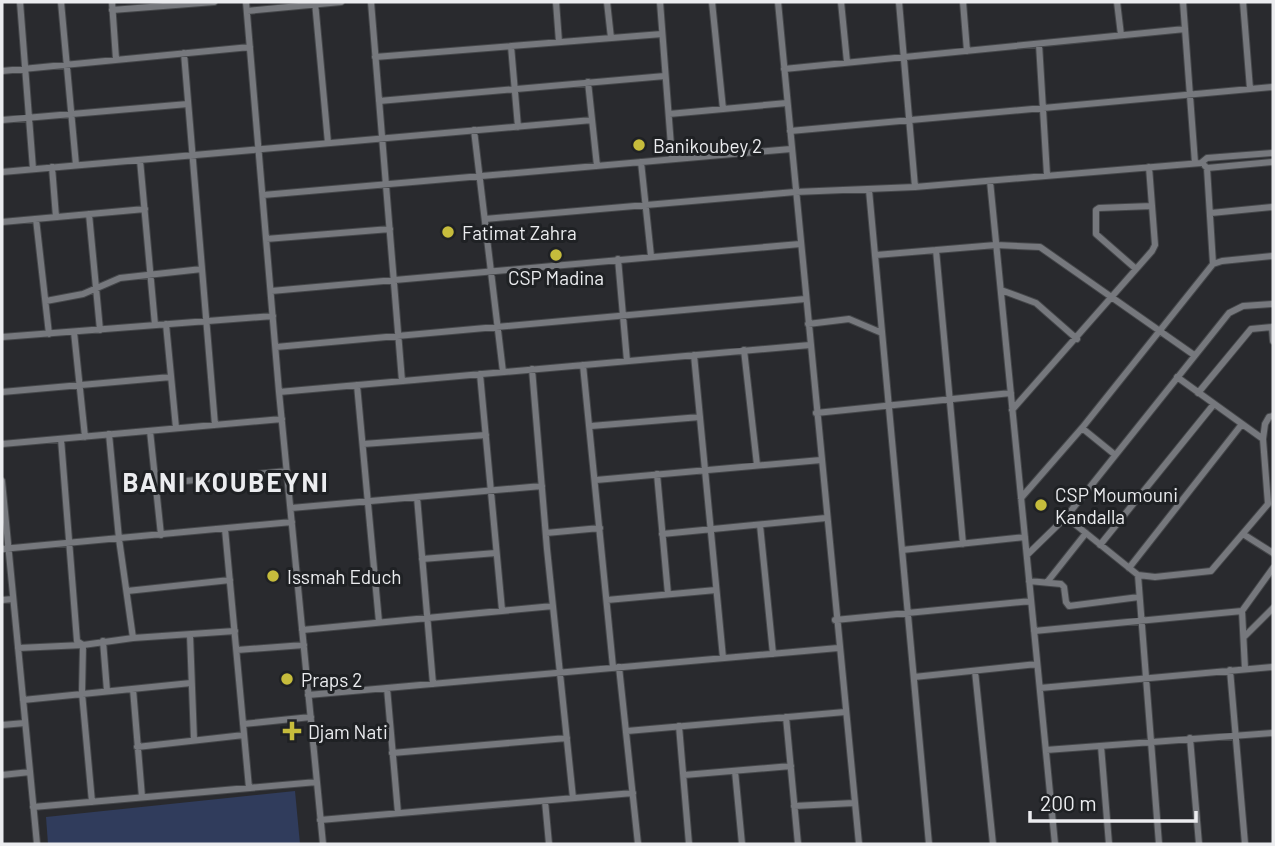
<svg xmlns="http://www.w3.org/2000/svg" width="1275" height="846" font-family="Barlow,sans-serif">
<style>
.garden{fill:#303c5c}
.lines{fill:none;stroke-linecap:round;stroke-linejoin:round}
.minor-casing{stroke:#45474a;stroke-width:8}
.minor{stroke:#76787d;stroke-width:6}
.poi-dot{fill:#c6bc3c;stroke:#1f2124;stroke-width:2.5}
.labels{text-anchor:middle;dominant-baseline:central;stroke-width:6;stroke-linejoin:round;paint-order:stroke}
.poi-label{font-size:19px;fill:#ebecef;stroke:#1f2124;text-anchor:start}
.district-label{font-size:26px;font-weight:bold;letter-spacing:2px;fill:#ebecef;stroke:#1f2124}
</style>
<rect width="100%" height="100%" fill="#292a2e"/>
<path class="garden" d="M295 791 300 844H48L46 817Z"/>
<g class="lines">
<defs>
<path id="minor" d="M20 2 33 169
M61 2 76 165
M112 2 116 59
M246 2 279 392 323 844
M315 2 328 143
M371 2 402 381
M556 2 559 42
M607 2 611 38
M660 2 672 159
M712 2 723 109
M778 2 859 844
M841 2 847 62
M899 2 915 187
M963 2 967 51
M1117 2 1121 35
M1183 2 1195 163
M1243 2 1250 89
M112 10 214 2
M247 11 341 2
M1039 44 1047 175
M511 46 518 127
M184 53 215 425
M375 57 662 34
M784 69 1185 29
M2 71 250 47
M588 82 597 166
M379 101 665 76
M669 114 787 103
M2 120 188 104
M474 130 503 372
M790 131 1273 87
M140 160 155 325
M641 162 651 256
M1205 166 1207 168 1273 162
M52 167 56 217
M1207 168 1213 264
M2 172 592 120
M990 181 1055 844
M869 190 929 844
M263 195 791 149
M1211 213 1273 207
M89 214 100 330
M36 219 49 334
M485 219 795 192 915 187 1201 163 1207 158 1273 153
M2 222 145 209
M266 239 390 229
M936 250 963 544
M876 255 996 245 1040 247 1194 355
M618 259 627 361
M1136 269 1096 234V210L1099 208 1152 206
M1001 290 1036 303 1077 339
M271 291 800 244
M46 301 83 294 120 278 202 269
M166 324 176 428
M808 324 849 319 882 333
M1272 327 1273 341
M74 332 85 437
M2 337 273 316
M276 347 805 299
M744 350 757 465
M694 355 723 658
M583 365 613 667
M532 369 547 549 573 798
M480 374 502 610
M357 385 379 622
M2 392 171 377
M279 392 810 345
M1198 393 1251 329 1273 327
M1012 410 1152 251 1155 245 1149 167
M816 413 1011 393
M591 426 700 417
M1082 428 1114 454
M150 431 161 535
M109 434 119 539 133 638
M61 439 77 641 83 645 82 693 92 802
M1263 439 1265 424 1269 417 1273 416
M2 444 282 419
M363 444 486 435
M657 474 668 594
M596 480 821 460
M2 481 37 844
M155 484 287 471
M417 497 433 684
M1021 498 1082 428 1213 264 1222 261 1273 256
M291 508 542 486
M1066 517 1138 575 1155 577 1211 571 1268 504 1263 439 1177 377
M760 525 773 654
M225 529 249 788
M546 533 600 528
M662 534 826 518
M1243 534 1273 553
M1100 545 1214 404
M2 549 292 522
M902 550 1025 537
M1027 555 1066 517 1229 313 1243 306 1273 304
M422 559 496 553
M1129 568 1242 424
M1138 575 1159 844
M1029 581 1061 584 1064 587 1066 602 1069 606 1139 597
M1048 581 1086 533
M127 591 230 580
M2 600 13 599
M607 600 716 590
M1242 611 1245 669
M835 620 1031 601
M302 630 553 606
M1034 631 1242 611 1273 568
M190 635 194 740
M1244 637 1273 608
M103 641 107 691
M18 648 83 645 133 638 235 631
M237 650 304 645
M619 667 638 844
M1230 670 1245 844
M975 671 993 844
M914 677 1037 664
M387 688 398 813
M1040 688 1273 667
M133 689 142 797
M308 695 838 648
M23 700 191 683
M786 717 798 844
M243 724 311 717
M2 725 25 723
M679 726 689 844
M627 731 845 712
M1190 738 1199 844
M1101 746 1109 844
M137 747 244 735
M1046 750 1273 733
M392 753 567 738
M735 771 742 844
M2 775 30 772
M684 775 791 766
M545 801 549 844
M794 806 854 803
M33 807 317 782
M320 820 633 793"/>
</defs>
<use href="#minor" class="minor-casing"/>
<use href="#minor" class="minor"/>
</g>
<g class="poi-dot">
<circle cx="639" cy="145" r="7"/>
<circle cx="448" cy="232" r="7"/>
<circle cx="556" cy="255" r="7"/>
<circle cx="1041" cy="505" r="7"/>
<circle cx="273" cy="576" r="7"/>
<circle cx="287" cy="679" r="7"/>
<path d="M288.5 720.5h7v7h7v7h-7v7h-7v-7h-7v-7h7z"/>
</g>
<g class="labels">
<g class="poi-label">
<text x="653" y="145">Banikoubey 2</text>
<text x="462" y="232">Fatimat Zahra</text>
<text x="556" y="277" text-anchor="middle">CSP Madina</text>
<text x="1055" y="494">CSP Moumouni<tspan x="1055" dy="22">Kandalla</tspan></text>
<text x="287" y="576">Issmah Educh</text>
<text x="301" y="679">Praps 2</text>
<text x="308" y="731">Djam Nati</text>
</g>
<g class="district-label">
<text x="226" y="481">BANI KOUBEYNI</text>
</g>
</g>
<rect width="1275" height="846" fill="none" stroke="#ebecef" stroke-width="7"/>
<path d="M1030 811v10h166v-10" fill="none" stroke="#ebecef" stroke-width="3.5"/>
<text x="1040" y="811" font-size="21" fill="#ebecef" stroke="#1f2124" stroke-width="5" paint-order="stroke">200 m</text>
</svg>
